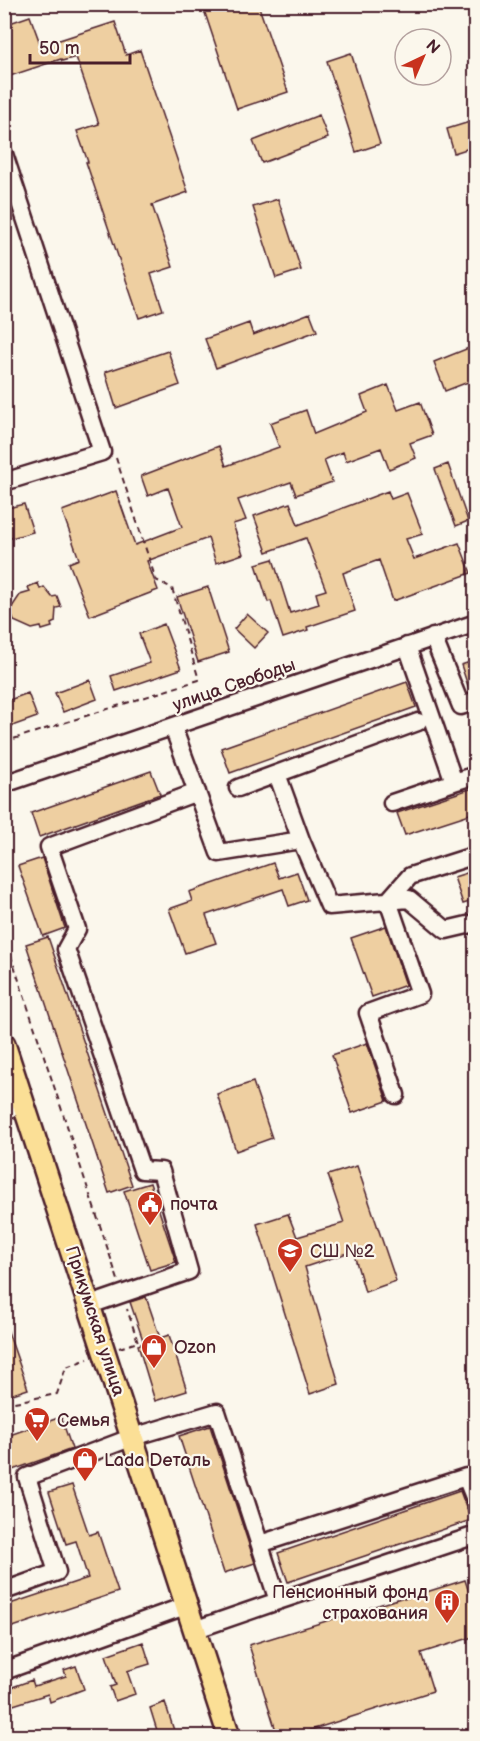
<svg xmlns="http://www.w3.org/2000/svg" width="480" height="1741" font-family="'Balsamiq Sans',sans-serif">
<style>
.building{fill:#eecfa1;stroke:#4a1f2b;stroke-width:1.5}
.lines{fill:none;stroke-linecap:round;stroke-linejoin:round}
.minor-casing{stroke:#4a1f2b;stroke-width:21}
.major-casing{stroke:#4a1f2b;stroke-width:26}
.path{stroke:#4a1f2b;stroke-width:2;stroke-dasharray:6 4.5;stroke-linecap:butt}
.minor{stroke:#fbf7ec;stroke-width:16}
.major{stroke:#fbdf96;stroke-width:21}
.labels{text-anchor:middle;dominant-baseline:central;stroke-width:4.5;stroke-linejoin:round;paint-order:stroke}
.street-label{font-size:18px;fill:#4a1f2b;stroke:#fbf7ec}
.poi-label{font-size:18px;fill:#4a1f2b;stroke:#fbf7ec;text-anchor:start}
</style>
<rect width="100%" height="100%" fill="#fbf7ec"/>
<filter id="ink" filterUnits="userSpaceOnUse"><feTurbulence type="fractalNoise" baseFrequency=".0167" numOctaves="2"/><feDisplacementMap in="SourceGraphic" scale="12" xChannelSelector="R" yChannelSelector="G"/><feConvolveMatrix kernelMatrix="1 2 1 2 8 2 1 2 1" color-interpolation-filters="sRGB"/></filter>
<g filter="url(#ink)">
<path class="building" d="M202 4H258L288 92 237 109Z
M30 16 41 46 115 22 126 55 140 50 188 192 152 205 173 267 151 274 163 310 139 318 86 162H88L77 131 99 124 76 57 62 61 61 59 4 78V25Z
M351 53 380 144 356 152 327 61Z
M319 115 328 138 262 163 253 141Z
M476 120V146L454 153 447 129Z
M278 199 301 270 276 278 253 207Z
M310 313 317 331 216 368 205 339 249 323 253 335Z
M476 345V379L445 391 434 362Z
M168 351 180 385 116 408 105 372Z
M388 385 398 410 420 402 432 435 410 443 416 458 389 469 381 448 346 461 343 452 324 460 332 482 296 495 291 482 238 500 246 520 233 524 243 554 216 563 208 538 147 561 158 590 90 616 69 563 79 559 62 511 116 491 135 545 182 527 168 488 148 496 141 476 219 446 226 466 279 447 270 423 306 410 314 434 367 412 361 396Z
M448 464 468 521 456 526 435 469Z
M388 491 391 499 407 493 423 534 406 539 414 559 459 543 471 573 393 601 379 560 343 573 355 611 307 627 308 630 283 638 271 601 268 602 256 564 273 559 290 613 319 604 316 593 326 590 306 538 267 552 254 516 290 503 298 525Z
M24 504 33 532 4 540V509Z
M38 583 40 589 44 587 52 597 57 596 61 607 56 608 55 622 51 624 52 627 42 630 41 627 32 629 14 621 10 610 20 595 30 592 28 587Z
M208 587 229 652 198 662 177 597Z
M247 614 268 633 254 648 234 629Z
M164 624 181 669 116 691 111 676 150 663 139 634Z
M476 660V691L470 692 461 665Z
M90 680 97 699 63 712 55 693Z
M407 682 416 707 230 773 221 748Z
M28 693 37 717 4 729V702Z
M151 771 160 794 39 837 31 813Z
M476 787V812L405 835 397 813Z
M42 858 65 928 43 936 18 866Z
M273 863 279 878 297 872 307 900 289 906 283 889 206 915 216 943 185 953 169 909 192 901 189 892Z
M476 870V900L463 904 454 877Z
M386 926 406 985 372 997 351 938Z
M48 937 132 1185 109 1193 26 944Z
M367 1043 387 1101 352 1113 332 1055Z
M253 1082 272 1138 236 1151 217 1094Z
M357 1166 396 1281 365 1292 353 1251 305 1267 339 1384 310 1394 257 1224 288 1214 297 1237 344 1223 328 1175Z
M150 1183 176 1262 150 1270 124 1191Z
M146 1297 160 1338 169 1335 187 1391 155 1401 138 1345 144 1343 130 1302Z
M4 1326H6L28 1389 4 1397Z
M61 1417 72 1449 4 1473V1437Z
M210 1426 255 1563 224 1573 179 1436Z
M72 1485 89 1535 98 1532 118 1592 4 1630V1606L88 1578 76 1541 66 1544 49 1492Z
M460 1491 471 1520 288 1582 278 1553Z
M465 1580 476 1614V1636L421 1653 433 1691 289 1737H278L249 1645 404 1597V1599Z
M143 1642 150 1664 127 1671 135 1694 115 1701 110 1687 116 1685 106 1655Z
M76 1666 84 1689 50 1702 48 1694 4 1708V1690L32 1680 34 1686 66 1676 64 1670Z
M165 1702 176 1737H159L150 1708Z"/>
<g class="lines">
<defs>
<path id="minor" d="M4 154 102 452 4 482
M433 637 461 706 476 701
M407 646 454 782 476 775
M173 727 219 853 301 840 329 906 409 899 446 930 476 923
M277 774 301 840
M4 784 476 623
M238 788 418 722
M392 803 454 782
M396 1095 368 1013 420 994 388 901 410 876 476 855
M4 1111 24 1104
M90 1305 189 1271 161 1171 142 1170 66 949 77 929 49 847 197 792
M260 1544 466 1477 476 1502
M4 1591 57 1572 27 1477 133 1437 217 1412 278 1601 194 1630
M278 1601 476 1535
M4 1671 185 1606"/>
<path id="major" d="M4 1044 229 1736"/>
</defs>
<use href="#minor" class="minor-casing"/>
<use href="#major" class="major-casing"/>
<path class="path" d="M4 123 10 140
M4 742 199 680 172 588 156 580 116 458
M4 935 118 1280
M119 1348 138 1342 127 1309
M4 1404 57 1394 66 1367 88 1359"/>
<use href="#minor" class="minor"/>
<use href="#major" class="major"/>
</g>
</g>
<defs>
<symbol id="civic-pin" viewBox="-11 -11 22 30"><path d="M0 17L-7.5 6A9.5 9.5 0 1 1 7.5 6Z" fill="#c8321e" stroke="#fbf7ec"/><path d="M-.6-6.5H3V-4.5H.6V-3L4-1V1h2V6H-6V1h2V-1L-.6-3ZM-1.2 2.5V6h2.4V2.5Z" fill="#fff"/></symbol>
<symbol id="school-pin" viewBox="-11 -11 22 30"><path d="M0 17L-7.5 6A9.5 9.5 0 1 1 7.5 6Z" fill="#c8321e" stroke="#fbf7ec"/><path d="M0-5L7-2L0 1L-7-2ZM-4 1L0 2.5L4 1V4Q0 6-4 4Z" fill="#fff"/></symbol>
<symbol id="shop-pin" viewBox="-11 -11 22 30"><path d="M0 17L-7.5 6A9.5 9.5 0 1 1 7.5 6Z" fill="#c8321e" stroke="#fbf7ec"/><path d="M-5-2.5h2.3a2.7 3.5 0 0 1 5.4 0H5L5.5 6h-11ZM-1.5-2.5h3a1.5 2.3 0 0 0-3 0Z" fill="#fff"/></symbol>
<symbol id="supermarket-pin" viewBox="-11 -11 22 30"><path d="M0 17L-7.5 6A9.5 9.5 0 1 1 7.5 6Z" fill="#c8321e" stroke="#fbf7ec"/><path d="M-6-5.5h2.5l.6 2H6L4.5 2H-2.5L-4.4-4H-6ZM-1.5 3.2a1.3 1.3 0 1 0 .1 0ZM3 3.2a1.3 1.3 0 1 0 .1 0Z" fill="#fff"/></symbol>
<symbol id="building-pin" viewBox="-11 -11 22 30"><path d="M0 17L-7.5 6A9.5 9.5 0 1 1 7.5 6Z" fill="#c8321e" stroke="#fbf7ec"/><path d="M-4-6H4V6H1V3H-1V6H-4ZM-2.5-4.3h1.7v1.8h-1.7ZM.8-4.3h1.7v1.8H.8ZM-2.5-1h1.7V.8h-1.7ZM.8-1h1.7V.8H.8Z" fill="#fff"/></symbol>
</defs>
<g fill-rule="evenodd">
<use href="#civic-pin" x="135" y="1189" width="30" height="40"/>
<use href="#school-pin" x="275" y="1236" width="30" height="40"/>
<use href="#shop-pin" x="139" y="1332" width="30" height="40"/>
<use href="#supermarket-pin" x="22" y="1405" width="30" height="40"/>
<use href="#shop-pin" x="70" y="1445" width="30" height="40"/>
<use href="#building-pin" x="432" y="1587" width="30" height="40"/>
</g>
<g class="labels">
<g class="street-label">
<text transform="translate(234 685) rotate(-19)">улица Свободы</text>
<text transform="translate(95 1321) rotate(72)">Прикумская улица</text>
</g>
<g class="poi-label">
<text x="170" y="1204">почта</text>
<text x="310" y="1251">СШ №2</text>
<text x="174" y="1347">Ozon</text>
<text x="57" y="1420">Семья</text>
<text x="104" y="1460">Lada Dеталь</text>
<text x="428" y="1592" text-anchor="end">Пенсионный фонд<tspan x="428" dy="21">страхования</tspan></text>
</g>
</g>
<rect width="480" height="1741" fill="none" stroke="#fbf7ec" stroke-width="24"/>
<rect x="12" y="12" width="456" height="1717" fill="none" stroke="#4a1f2b" stroke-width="2" filter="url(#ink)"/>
<g transform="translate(423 57) rotate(44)"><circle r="28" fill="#fbf7ec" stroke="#b4a19f" stroke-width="1.5"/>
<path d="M0-4.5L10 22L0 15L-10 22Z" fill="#c8321e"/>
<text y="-9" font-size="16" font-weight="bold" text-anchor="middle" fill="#4a1f2b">N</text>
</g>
<path d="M30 54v9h100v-9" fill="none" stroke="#4a1f2b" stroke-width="3"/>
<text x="39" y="54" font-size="18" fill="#4a1f2b" stroke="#fbf7ec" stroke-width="4.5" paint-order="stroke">50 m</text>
</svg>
